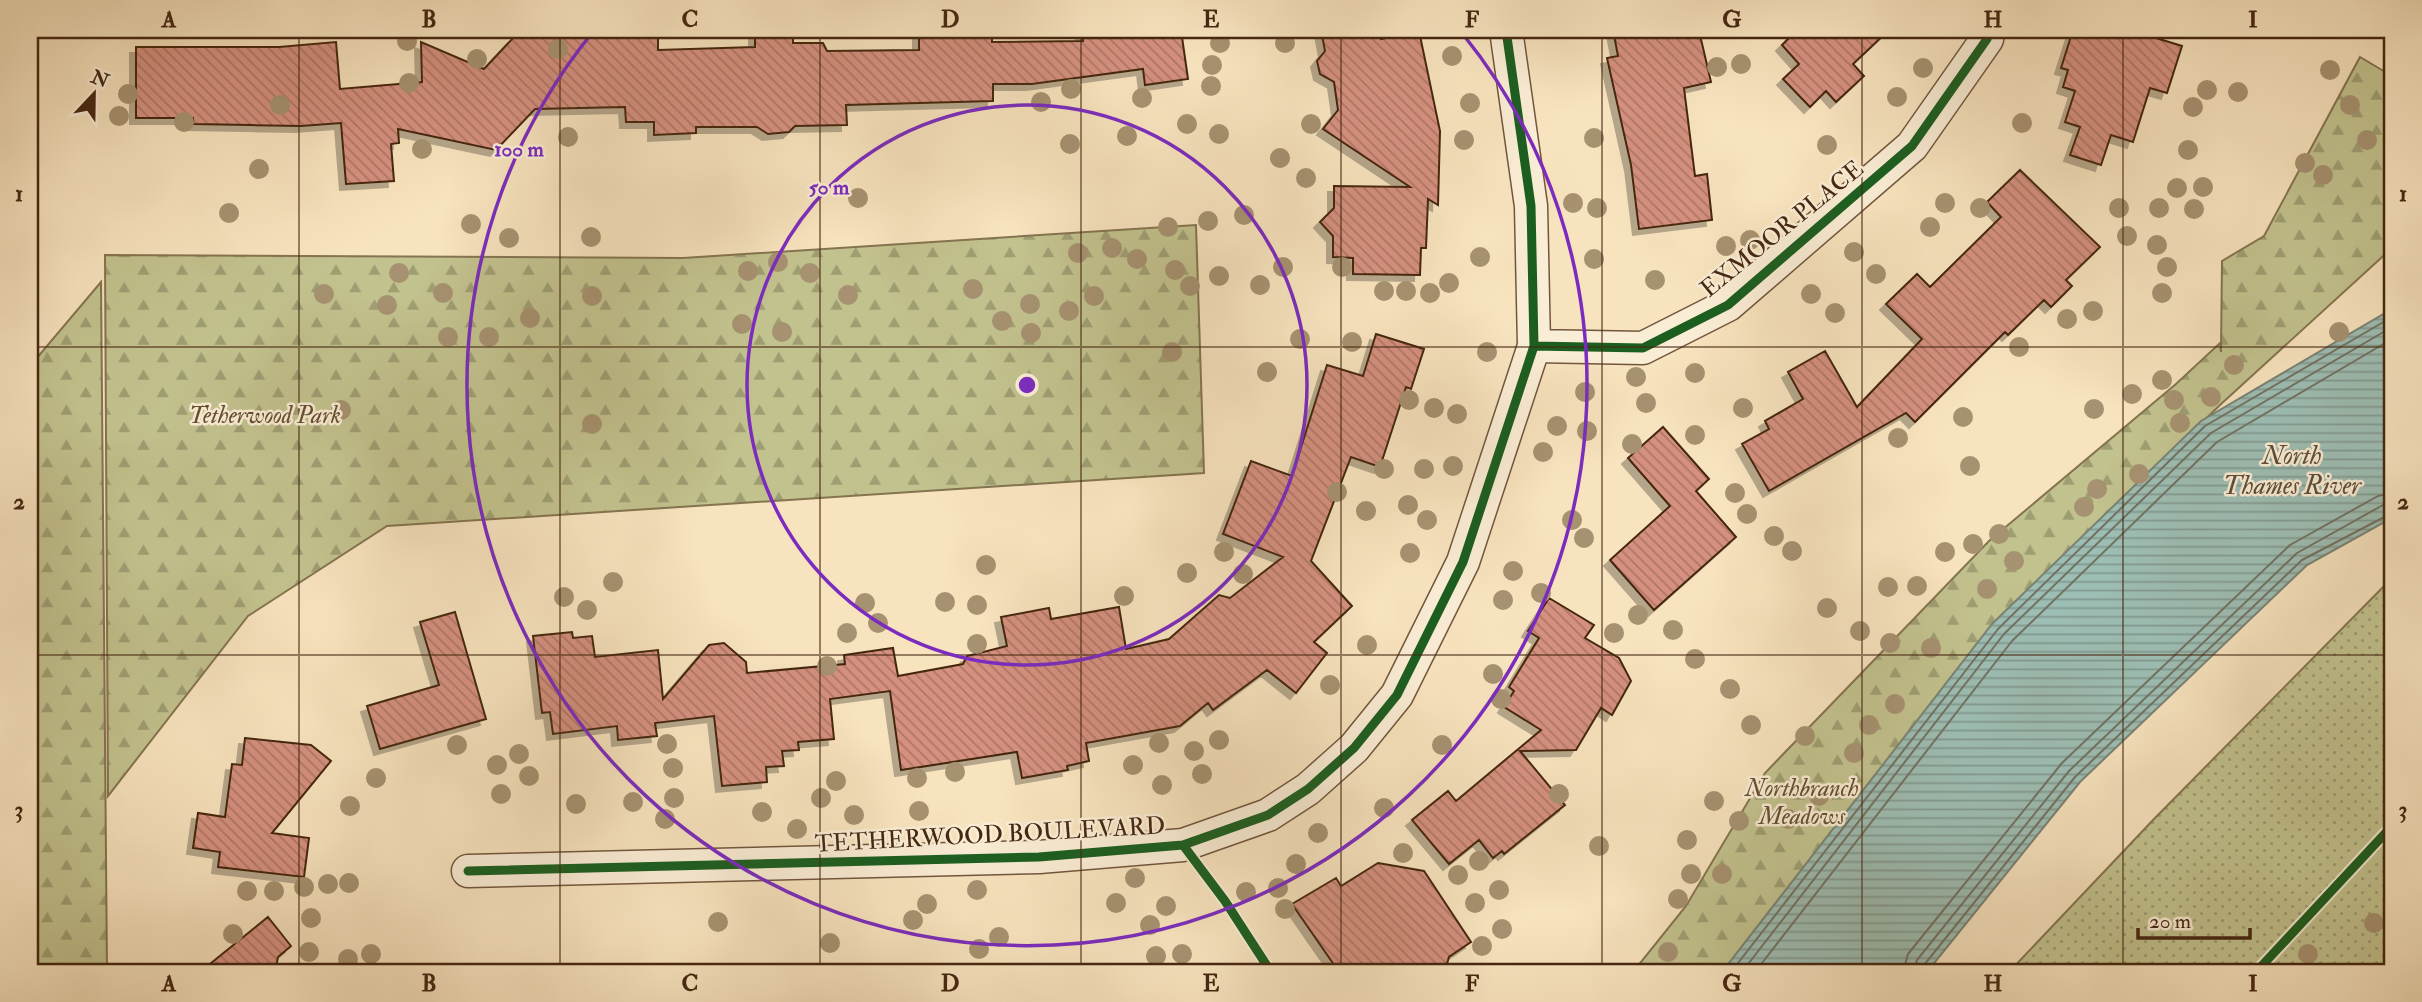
<svg xmlns="http://www.w3.org/2000/svg" width="2422" height="1002" font-family="'IM FELL Double Pica',serif">
<style>
.grass{fill:url(#grass-dots);stroke:#847450;stroke-width:2}
.forest{fill:url(#forest-firs);stroke:#847450;stroke-width:2}
.water{fill:url(#water-rules);stroke:#7a8273;stroke-width:2}
.lines{fill:none;stroke-linecap:round;stroke-linejoin:round}
.shore{stroke:#717262;stroke-width:2}
.building{fill:url(#building-back-hatch);stroke:#452711;stroke-width:2;filter:url(#shadow)}
.street-casing{stroke:#72563c;stroke-width:35}
.street{stroke:#faedd5;stroke-width:32}
.cycleway-casing{stroke:#faedd5;stroke-width:13}
.cycleway{stroke:#1b5e20;stroke-width:9}
.tree{fill:#a69170}
.grid{fill:none;stroke:#452711;stroke-width:2;stroke-opacity:0.55}
.ring{fill:none;stroke:#7b2cbf;stroke-width:3.5}
.labels{text-anchor:middle;dominant-baseline:central;stroke-width:5;stroke-linejoin:round;paint-order:stroke}
.street-label{font-size:24px;fill:#452711;stroke:#faedd5}
.park-label{font-size:24px;font-style:italic;fill:#644e30;stroke:#faedd5}
.water-label{font-size:26px;font-style:italic;fill:#5b4d3a;stroke:#faedd5}
.centre{fill:#7b2cbf;stroke:#faedd5;stroke-width:3.5}
.ring-label{font-size:21px;text-anchor:middle;font-weight:bold;fill:#7b2cbf;stroke:#faedd5;stroke-width:5;stroke-linejoin:round;paint-order:stroke}
.neatline{fill:none;stroke:#452711;stroke-width:2.5}
.grid-label{font-size:23px;text-anchor:middle;font-weight:bold;fill:#452711}
</style>
<defs>
<pattern id="grass-dots" width="8" height="8" patternUnits="userSpaceOnUse" patternTransform="scale(1.75)"><rect width="8" height="8" fill="#c2c28e"/><path d="M2 2h.1M6 6h.1" fill="none" stroke="#9f9e73" stroke-width="1.8" stroke-linecap="round"/></pattern>
<pattern id="forest-firs" width="22" height="20" patternUnits="userSpaceOnUse" patternTransform="scale(1.75)"><rect width="22" height="20" fill="#c2c28e"/><path d="M5 1l3.5 6h-7zM16 11l3.5 6h-7z" fill="#9f9e73"/></pattern>
<pattern id="water-rules" width="6" height="5" patternUnits="userSpaceOnUse" patternTransform="scale(1.75)"><rect width="6" height="5" fill="#9dbeb4"/><path d="M0 2.5h6" fill="none" stroke="#829a91"/></pattern>
<pattern id="building-back-hatch" width="6" height="6" patternUnits="userSpaceOnUse" patternTransform="scale(1.75)"><rect width="6" height="6" fill="#d5907f"/><path d="M-1 5l2 2M0 0l6 6M5-1l2 2" fill="none" stroke="#af7667"/></pattern>
<filter id="shadow"><feDropShadow dx="-6" dy="6" stdDeviation="0" flood-color="#0004"/></filter>
</defs>
<rect width="100%" height="100%" fill="#f7e3be"/>
<filter id="stains"><feTurbulence type="fractalNoise" baseFrequency=".00286" numOctaves="4"/><feColorMatrix values="0 0 0 0 .2 0 0 0 0 .09 0 0 0 0 .02 0 0 0 .5 -.17"/></filter>
<radialGradient id="worn" r=".72"><stop offset=".6" stop-color="#630" stop-opacity="0"/><stop offset="1" stop-color="#630" stop-opacity=".3"/></radialGradient>
<path class="grass" d="M2392 578V972H2009L2154 819Z"/>
<path class="forest" d="M2360 57 2392 76V248L2220 405 2011 607 1728 972H1633L1686 906 1765 773 1989 541 2176 384 2220 343 2221 352 2222 261 2264 236Z
M1196 225 1204 473 387 526 248 616 108 796 105 255 683 258Z
M101 282 107 972H30V366Z"/>
<path class="water" d="M2392 309V518L2307 565 2080 782 1927 972H1722L1992 624 2201 421Z"/>
<g class="lines">
<path class="shore" d="M1731 972 1998 629 2205 426 2392 317
M1742 972 2004 634 2211 433 2392 327
M1755 972 2012 641 2217 442 2392 339
M1903 972 1908 954 2062 763 2290 545 2378 496 2392 493
M1914 972 1917 960 2069 771 2297 553 2383 505 2392 504
M1922 972 1924 965 2075 777 2302 560 2392 513"/>
</g>
<path class="building" d="M755 30H793V43H823L827 51 919 50V30H992V42L1083 41 1081 30H1181L1188 79 1145 85 1143 69 1032 84H993V101L846 105 847 125 795 126 789 132 768 134 757 127H696V133L654 135V122H626L625 107 535 109 496 150 398 129 399 143 391 144 394 181 346 184 341 123 301 126 193 124V118H136V47H279L336 42 340 89 422 82 421 42 484 69 514 37 658 33V50L755 47Z
M1321 30H1379L1381 39 1419 31 1440 131 1438 205 1428 199 1426 248H1421L1420 275 1353 274V258L1333 257V236L1320 222 1334 208V186L1410 187 1323 129 1338 110 1334 82 1320 74 1317 61 1325 51Z
M1613 30H1690L1692 37 1700 35 1711 82 1684 88 1695 176 1707 174 1712 220 1639 229 1631 165 1607 58 1618 56Z
M1797 30H1889L1853 64 1864 76 1836 102 1826 91 1810 107 1783 79 1799 64 1782 45Z
M2073 30H2130L2182 46 2167 93 2150 88 2133 142 2111 135 2101 165 2070 155 2080 127 2065 122 2075 91 2063 87 2068 70 2061 68Z
M2020 170 2100 247 2066 280 2072 286 2051 307 2044 300 2008 335 2005 332 1915 422 1906 413 1769 491 1742 444 1769 429 1765 421 1803 399 1788 372 1825 351 1857 407 1922 339 1886 304 1917 274 1930 287 2001 217 1987 202Z
M1376 334 1424 349 1411 389 1406 387 1380 467 1351 457 1311 561 1352 606 1314 642 1327 653 1296 693 1267 670 1213 710 1208 703 1180 726 1086 743 1089 761 1067 766 1068 770 1022 778 1017 752 901 770 890 691 830 699 834 739 798 742 799 750 782 751 784 766 766 767 767 782 722 786 714 716 655 723 657 736 618 740 617 726 553 734 550 712 542 713 533 636 572 632 573 638 592 636 595 657 658 650 663 699 709 645 724 643 746 662 747 673 845 664 844 655 893 648 898 676 963 664 967 656 1007 646 1001 617 1049 608 1051 619 1119 607 1126 649 1169 639 1219 595 1230 598 1283 557 1223 534 1251 461 1292 476 1327 365 1363 376Z
M1663 427 1709 479 1696 491 1736 537 1654 610 1610 560 1670 506 1628 458Z
M1549 598 1594 625 1585 638 1619 658 1631 681 1612 715 1601 708 1576 750 1520 751 1565 805 1504 854 1502 851 1493 858 1479 840 1449 864 1412 820 1448 791 1456 801 1541 730 1504 707 1514 691 1509 687 1539 638 1528 631Z
M455 612 486 719 380 749 367 706 439 685 420 622Z
M245 738 311 745 331 761 272 833 309 838 304 877 218 867 220 852 193 848 198 813 225 817 232 764 242 765Z
M1378 863 1424 871 1471 942 1449 957 1446 967 1438 972H1339L1292 904 1336 878 1341 886Z
M268 917 291 946 278 957 275 972H200Z"/>
<g class="lines">
<defs>
<path id="street" d="M1534 346 1643 348 1728 305 1912 146 1987 39 1989 30
M468 871 1039 857 1183 845 1268 815 1308 789 1354 748 1397 695 1463 562 1534 346 1531 206 1506 30"/>
</defs>
<use href="#street" class="street-casing"/>
<use href="#street" class="street"/>
<defs>
<path id="cycleway" d="M1534 346 1643 348 1728 305 1912 146 1987 39 1989 30
M1183 845 1225 901 1271 972
M468 871 1039 857 1183 845 1268 815 1308 789 1354 748 1397 695 1463 562 1534 346 1531 206 1506 30
M2256 972 2392 826"/>
</defs>
<use href="#cycleway" class="cycleway-casing"/>
<use href="#cycleway" class="cycleway"/>
</g>
<g class="tree">
<circle cx="407" cy="41" r="10"/>
<circle cx="1220" cy="43" r="10"/>
<circle cx="1285" cy="43" r="10"/>
<circle cx="558" cy="49" r="10"/>
<circle cx="1452" cy="56" r="10"/>
<circle cx="477" cy="59" r="10"/>
<circle cx="1741" cy="64" r="10"/>
<circle cx="1212" cy="65" r="10"/>
<circle cx="1717" cy="67" r="10"/>
<circle cx="1923" cy="68" r="10"/>
<circle cx="2330" cy="70" r="10"/>
<circle cx="409" cy="83" r="10"/>
<circle cx="1211" cy="86" r="10"/>
<circle cx="1071" cy="89" r="10"/>
<circle cx="2207" cy="90" r="10"/>
<circle cx="2238" cy="92" r="10"/>
<circle cx="128" cy="94" r="10"/>
<circle cx="1897" cy="97" r="10"/>
<circle cx="1142" cy="98" r="10"/>
<circle cx="1041" cy="102" r="10"/>
<circle cx="1470" cy="103" r="10"/>
<circle cx="280" cy="105" r="10"/>
<circle cx="2350" cy="105" r="10"/>
<circle cx="2193" cy="107" r="10"/>
<circle cx="119" cy="116" r="10"/>
<circle cx="184" cy="122" r="10"/>
<circle cx="2022" cy="123" r="10"/>
<circle cx="1187" cy="124" r="10"/>
<circle cx="1311" cy="124" r="10"/>
<circle cx="1219" cy="134" r="10"/>
<circle cx="1127" cy="136" r="10"/>
<circle cx="568" cy="137" r="10"/>
<circle cx="1594" cy="138" r="10"/>
<circle cx="1464" cy="140" r="10"/>
<circle cx="2367" cy="140" r="10"/>
<circle cx="1070" cy="144" r="10"/>
<circle cx="1827" cy="145" r="10"/>
<circle cx="422" cy="149" r="10"/>
<circle cx="2188" cy="150" r="10"/>
<circle cx="1280" cy="158" r="10"/>
<circle cx="2305" cy="163" r="10"/>
<circle cx="259" cy="169" r="10"/>
<circle cx="2323" cy="175" r="10"/>
<circle cx="1306" cy="178" r="10"/>
<circle cx="2203" cy="187" r="10"/>
<circle cx="2177" cy="188" r="10"/>
<circle cx="858" cy="198" r="10"/>
<circle cx="1573" cy="203" r="10"/>
<circle cx="1945" cy="203" r="10"/>
<circle cx="1597" cy="208" r="10"/>
<circle cx="1980" cy="208" r="10"/>
<circle cx="2119" cy="208" r="10"/>
<circle cx="2159" cy="208" r="10"/>
<circle cx="2194" cy="209" r="10"/>
<circle cx="229" cy="213" r="10"/>
<circle cx="1244" cy="215" r="10"/>
<circle cx="1208" cy="221" r="10"/>
<circle cx="471" cy="224" r="10"/>
<circle cx="1168" cy="227" r="10"/>
<circle cx="1930" cy="227" r="10"/>
<circle cx="2127" cy="236" r="10"/>
<circle cx="591" cy="237" r="10"/>
<circle cx="509" cy="238" r="10"/>
<circle cx="1750" cy="240" r="10"/>
<circle cx="2157" cy="245" r="10"/>
<circle cx="1726" cy="246" r="10"/>
<circle cx="1112" cy="248" r="10"/>
<circle cx="1854" cy="252" r="10"/>
<circle cx="1078" cy="253" r="10"/>
<circle cx="1480" cy="257" r="10"/>
<circle cx="1137" cy="259" r="10"/>
<circle cx="1594" cy="259" r="10"/>
<circle cx="778" cy="262" r="10"/>
<circle cx="1283" cy="267" r="10"/>
<circle cx="1342" cy="267" r="10"/>
<circle cx="2167" cy="267" r="10"/>
<circle cx="1175" cy="270" r="10"/>
<circle cx="748" cy="271" r="10"/>
<circle cx="399" cy="273" r="10"/>
<circle cx="810" cy="273" r="10"/>
<circle cx="1876" cy="274" r="10"/>
<circle cx="1219" cy="276" r="10"/>
<circle cx="1655" cy="280" r="10"/>
<circle cx="1449" cy="283" r="10"/>
<circle cx="1260" cy="285" r="10"/>
<circle cx="1190" cy="286" r="10"/>
<circle cx="973" cy="289" r="10"/>
<circle cx="1384" cy="291" r="10"/>
<circle cx="1406" cy="291" r="10"/>
<circle cx="443" cy="293" r="10"/>
<circle cx="1430" cy="293" r="10"/>
<circle cx="2162" cy="293" r="10"/>
<circle cx="324" cy="294" r="10"/>
<circle cx="1811" cy="294" r="10"/>
<circle cx="848" cy="295" r="10"/>
<circle cx="592" cy="296" r="10"/>
<circle cx="1094" cy="296" r="10"/>
<circle cx="1030" cy="304" r="10"/>
<circle cx="387" cy="305" r="10"/>
<circle cx="1069" cy="311" r="10"/>
<circle cx="2093" cy="311" r="10"/>
<circle cx="1835" cy="313" r="10"/>
<circle cx="530" cy="318" r="10"/>
<circle cx="2067" cy="319" r="10"/>
<circle cx="1002" cy="321" r="10"/>
<circle cx="742" cy="324" r="10"/>
<circle cx="782" cy="332" r="10"/>
<circle cx="2339" cy="332" r="10"/>
<circle cx="1031" cy="333" r="10"/>
<circle cx="448" cy="337" r="10"/>
<circle cx="489" cy="337" r="10"/>
<circle cx="1300" cy="339" r="10"/>
<circle cx="1352" cy="342" r="10"/>
<circle cx="2019" cy="347" r="10"/>
<circle cx="1172" cy="352" r="10"/>
<circle cx="1487" cy="352" r="10"/>
<circle cx="2234" cy="365" r="10"/>
<circle cx="1267" cy="372" r="10"/>
<circle cx="1695" cy="373" r="10"/>
<circle cx="1636" cy="377" r="10"/>
<circle cx="2162" cy="380" r="10"/>
<circle cx="1585" cy="392" r="10"/>
<circle cx="2132" cy="394" r="10"/>
<circle cx="2211" cy="397" r="10"/>
<circle cx="1409" cy="400" r="10"/>
<circle cx="2174" cy="400" r="10"/>
<circle cx="1646" cy="403" r="10"/>
<circle cx="1434" cy="408" r="10"/>
<circle cx="1743" cy="408" r="10"/>
<circle cx="2094" cy="409" r="10"/>
<circle cx="341" cy="410" r="10"/>
<circle cx="1457" cy="414" r="10"/>
<circle cx="1963" cy="417" r="10"/>
<circle cx="2180" cy="423" r="10"/>
<circle cx="592" cy="424" r="10"/>
<circle cx="1557" cy="426" r="10"/>
<circle cx="1587" cy="431" r="10"/>
<circle cx="1695" cy="435" r="10"/>
<circle cx="1898" cy="438" r="10"/>
<circle cx="1632" cy="444" r="10"/>
<circle cx="1543" cy="452" r="10"/>
<circle cx="1453" cy="466" r="10"/>
<circle cx="1970" cy="466" r="10"/>
<circle cx="1384" cy="469" r="10"/>
<circle cx="1424" cy="469" r="10"/>
<circle cx="2139" cy="474" r="10"/>
<circle cx="2097" cy="489" r="10"/>
<circle cx="1337" cy="492" r="10"/>
<circle cx="1735" cy="493" r="10"/>
<circle cx="1408" cy="505" r="10"/>
<circle cx="2084" cy="507" r="10"/>
<circle cx="1366" cy="511" r="10"/>
<circle cx="1747" cy="514" r="10"/>
<circle cx="1427" cy="520" r="10"/>
<circle cx="1572" cy="520" r="10"/>
<circle cx="1999" cy="534" r="10"/>
<circle cx="1774" cy="536" r="10"/>
<circle cx="1584" cy="538" r="10"/>
<circle cx="1973" cy="544" r="10"/>
<circle cx="1792" cy="551" r="10"/>
<circle cx="1224" cy="552" r="10"/>
<circle cx="1945" cy="552" r="10"/>
<circle cx="1410" cy="553" r="10"/>
<circle cx="2014" cy="561" r="10"/>
<circle cx="986" cy="565" r="10"/>
<circle cx="1513" cy="571" r="10"/>
<circle cx="1187" cy="573" r="10"/>
<circle cx="1243" cy="574" r="10"/>
<circle cx="613" cy="582" r="10"/>
<circle cx="1917" cy="586" r="10"/>
<circle cx="1888" cy="587" r="10"/>
<circle cx="1987" cy="589" r="10"/>
<circle cx="1541" cy="593" r="10"/>
<circle cx="1124" cy="596" r="10"/>
<circle cx="564" cy="597" r="10"/>
<circle cx="1503" cy="600" r="10"/>
<circle cx="945" cy="602" r="10"/>
<circle cx="865" cy="603" r="10"/>
<circle cx="977" cy="605" r="10"/>
<circle cx="1827" cy="608" r="10"/>
<circle cx="587" cy="610" r="10"/>
<circle cx="1638" cy="615" r="10"/>
<circle cx="878" cy="623" r="10"/>
<circle cx="1673" cy="630" r="10"/>
<circle cx="1860" cy="631" r="10"/>
<circle cx="847" cy="633" r="10"/>
<circle cx="1614" cy="633" r="10"/>
<circle cx="1890" cy="643" r="10"/>
<circle cx="977" cy="644" r="10"/>
<circle cx="1367" cy="645" r="10"/>
<circle cx="1931" cy="648" r="10"/>
<circle cx="1695" cy="659" r="10"/>
<circle cx="827" cy="666" r="10"/>
<circle cx="1493" cy="674" r="10"/>
<circle cx="1330" cy="685" r="10"/>
<circle cx="1730" cy="689" r="10"/>
<circle cx="1501" cy="699" r="10"/>
<circle cx="1895" cy="704" r="10"/>
<circle cx="1751" cy="725" r="10"/>
<circle cx="1869" cy="725" r="10"/>
<circle cx="1805" cy="736" r="10"/>
<circle cx="1219" cy="740" r="10"/>
<circle cx="1159" cy="743" r="10"/>
<circle cx="667" cy="744" r="10"/>
<circle cx="457" cy="745" r="10"/>
<circle cx="1442" cy="745" r="10"/>
<circle cx="1194" cy="751" r="10"/>
<circle cx="1854" cy="753" r="10"/>
<circle cx="519" cy="754" r="10"/>
<circle cx="497" cy="765" r="10"/>
<circle cx="1133" cy="765" r="10"/>
<circle cx="673" cy="768" r="10"/>
<circle cx="955" cy="772" r="10"/>
<circle cx="1202" cy="774" r="10"/>
<circle cx="529" cy="776" r="10"/>
<circle cx="376" cy="778" r="10"/>
<circle cx="917" cy="778" r="10"/>
<circle cx="836" cy="781" r="10"/>
<circle cx="1162" cy="785" r="10"/>
<circle cx="501" cy="794" r="10"/>
<circle cx="1559" cy="794" r="10"/>
<circle cx="1819" cy="796" r="10"/>
<circle cx="674" cy="798" r="10"/>
<circle cx="821" cy="798" r="10"/>
<circle cx="1714" cy="801" r="10"/>
<circle cx="633" cy="802" r="10"/>
<circle cx="576" cy="804" r="10"/>
<circle cx="350" cy="806" r="10"/>
<circle cx="1384" cy="808" r="10"/>
<circle cx="919" cy="811" r="10"/>
<circle cx="762" cy="812" r="10"/>
<circle cx="854" cy="815" r="10"/>
<circle cx="665" cy="819" r="10"/>
<circle cx="1788" cy="819" r="10"/>
<circle cx="1739" cy="821" r="10"/>
<circle cx="797" cy="829" r="10"/>
<circle cx="1318" cy="833" r="10"/>
<circle cx="1687" cy="840" r="10"/>
<circle cx="1599" cy="846" r="10"/>
<circle cx="1403" cy="853" r="10"/>
<circle cx="1479" cy="861" r="10"/>
<circle cx="1296" cy="864" r="10"/>
<circle cx="1691" cy="874" r="10"/>
<circle cx="1722" cy="874" r="10"/>
<circle cx="1458" cy="875" r="10"/>
<circle cx="1135" cy="878" r="10"/>
<circle cx="349" cy="883" r="10"/>
<circle cx="328" cy="884" r="10"/>
<circle cx="304" cy="887" r="10"/>
<circle cx="1278" cy="888" r="10"/>
<circle cx="977" cy="890" r="10"/>
<circle cx="1499" cy="890" r="10"/>
<circle cx="247" cy="891" r="10"/>
<circle cx="274" cy="891" r="10"/>
<circle cx="1246" cy="892" r="10"/>
<circle cx="1678" cy="899" r="10"/>
<circle cx="1116" cy="903" r="10"/>
<circle cx="1475" cy="903" r="10"/>
<circle cx="927" cy="904" r="10"/>
<circle cx="1166" cy="906" r="10"/>
<circle cx="1285" cy="909" r="10"/>
<circle cx="311" cy="918" r="10"/>
<circle cx="913" cy="920" r="10"/>
<circle cx="718" cy="922" r="10"/>
<circle cx="2374" cy="923" r="10"/>
<circle cx="1150" cy="925" r="10"/>
<circle cx="1502" cy="929" r="10"/>
<circle cx="233" cy="934" r="10"/>
<circle cx="999" cy="937" r="10"/>
<circle cx="830" cy="943" r="10"/>
<circle cx="1482" cy="946" r="10"/>
<circle cx="979" cy="949" r="10"/>
<circle cx="309" cy="952" r="10"/>
<circle cx="1668" cy="952" r="10"/>
<circle cx="371" cy="954" r="10"/>
<circle cx="1182" cy="954" r="10"/>
<circle cx="2308" cy="954" r="10"/>
<circle cx="1156" cy="956" r="10"/>
<circle cx="348" cy="959" r="10"/>
</g>
<path class="grid" d="M299 30V972M560 30V972M820 30V972M1081 30V972M1341 30V972M1602 30V972M1862 30V972M2123 30V972M30 347H2392M30 655H2392"/>
<g class="ring">
<circle cx="1027" cy="385" r="280"/>
<path d="M1462 33A560 560 0 1 1 592 33"/>
</g>
<g class="labels">
<g class="street-label">
<text transform="translate(1782 229) rotate(-39)">EXMOOR PLACE</text>
<text transform="translate(990 835) rotate(-3)">TETHERWOOD BOULEVARD</text>
</g>
<g class="park-label">
<text x="265" y="415">Tetherwood Park</text>
<text x="1802" y="788">Northbranch<tspan x="1802" dy="28">Meadows</tspan></text>
</g>
<g class="water-label">
<text x="2292" y="456">North<tspan x="2292" dy="30">Thames River</tspan></text>
</g>
</g>
<circle cx="1027" cy="385" r="10" class="centre"/>
<g class="ring-label">
<text x="519" y="156">100 m</text>
<text x="829" y="194">50 m</text>
</g>
<rect width="2422" height="1002" fill="none" stroke="#f7e3be" stroke-width="77"/>
<g transform="translate(94 94) rotate(22)" stroke="#faedd5" stroke-width="5" paint-order="stroke">
<path d="M0-5L12 26L0 18L-12 26Z" fill="#452711"/>
<text y="-10" font-size="19" font-weight="bold" text-anchor="middle" fill="#452711">N</text>
</g>
<path d="M2138 928v10h112v-10" fill="none" stroke="#452711" stroke-width="3.5"/>
<text x="2149" y="928" font-size="21" fill="#452711" stroke="#faedd5" stroke-width="5" paint-order="stroke">20 m</text>
<rect x="38" y="38" width="2346" height="926" class="neatline"/>
<g class="grid-label">
<text x="169" y="27">A</text>
<text x="429" y="27">B</text>
<text x="690" y="27">C</text>
<text x="950" y="27">D</text>
<text x="1211" y="27">E</text>
<text x="1472" y="27">F</text>
<text x="1732" y="27">G</text>
<text x="1993" y="27">H</text>
<text x="2253" y="27">I</text>
<text x="19" y="201">1</text>
<text x="2403" y="201">1</text>
<text x="19" y="509">2</text>
<text x="2403" y="509">2</text>
<text x="19" y="817">3</text>
<text x="2403" y="817">3</text>
<text x="169" y="991">A</text>
<text x="429" y="991">B</text>
<text x="690" y="991">C</text>
<text x="950" y="991">D</text>
<text x="1211" y="991">E</text>
<text x="1472" y="991">F</text>
<text x="1732" y="991">G</text>
<text x="1993" y="991">H</text>
<text x="2253" y="991">I</text>
</g>
<rect width="100%" height="100%" filter="url(#stains)"/>
<rect width="100%" height="100%" fill="url(#worn)"/>
</svg>
